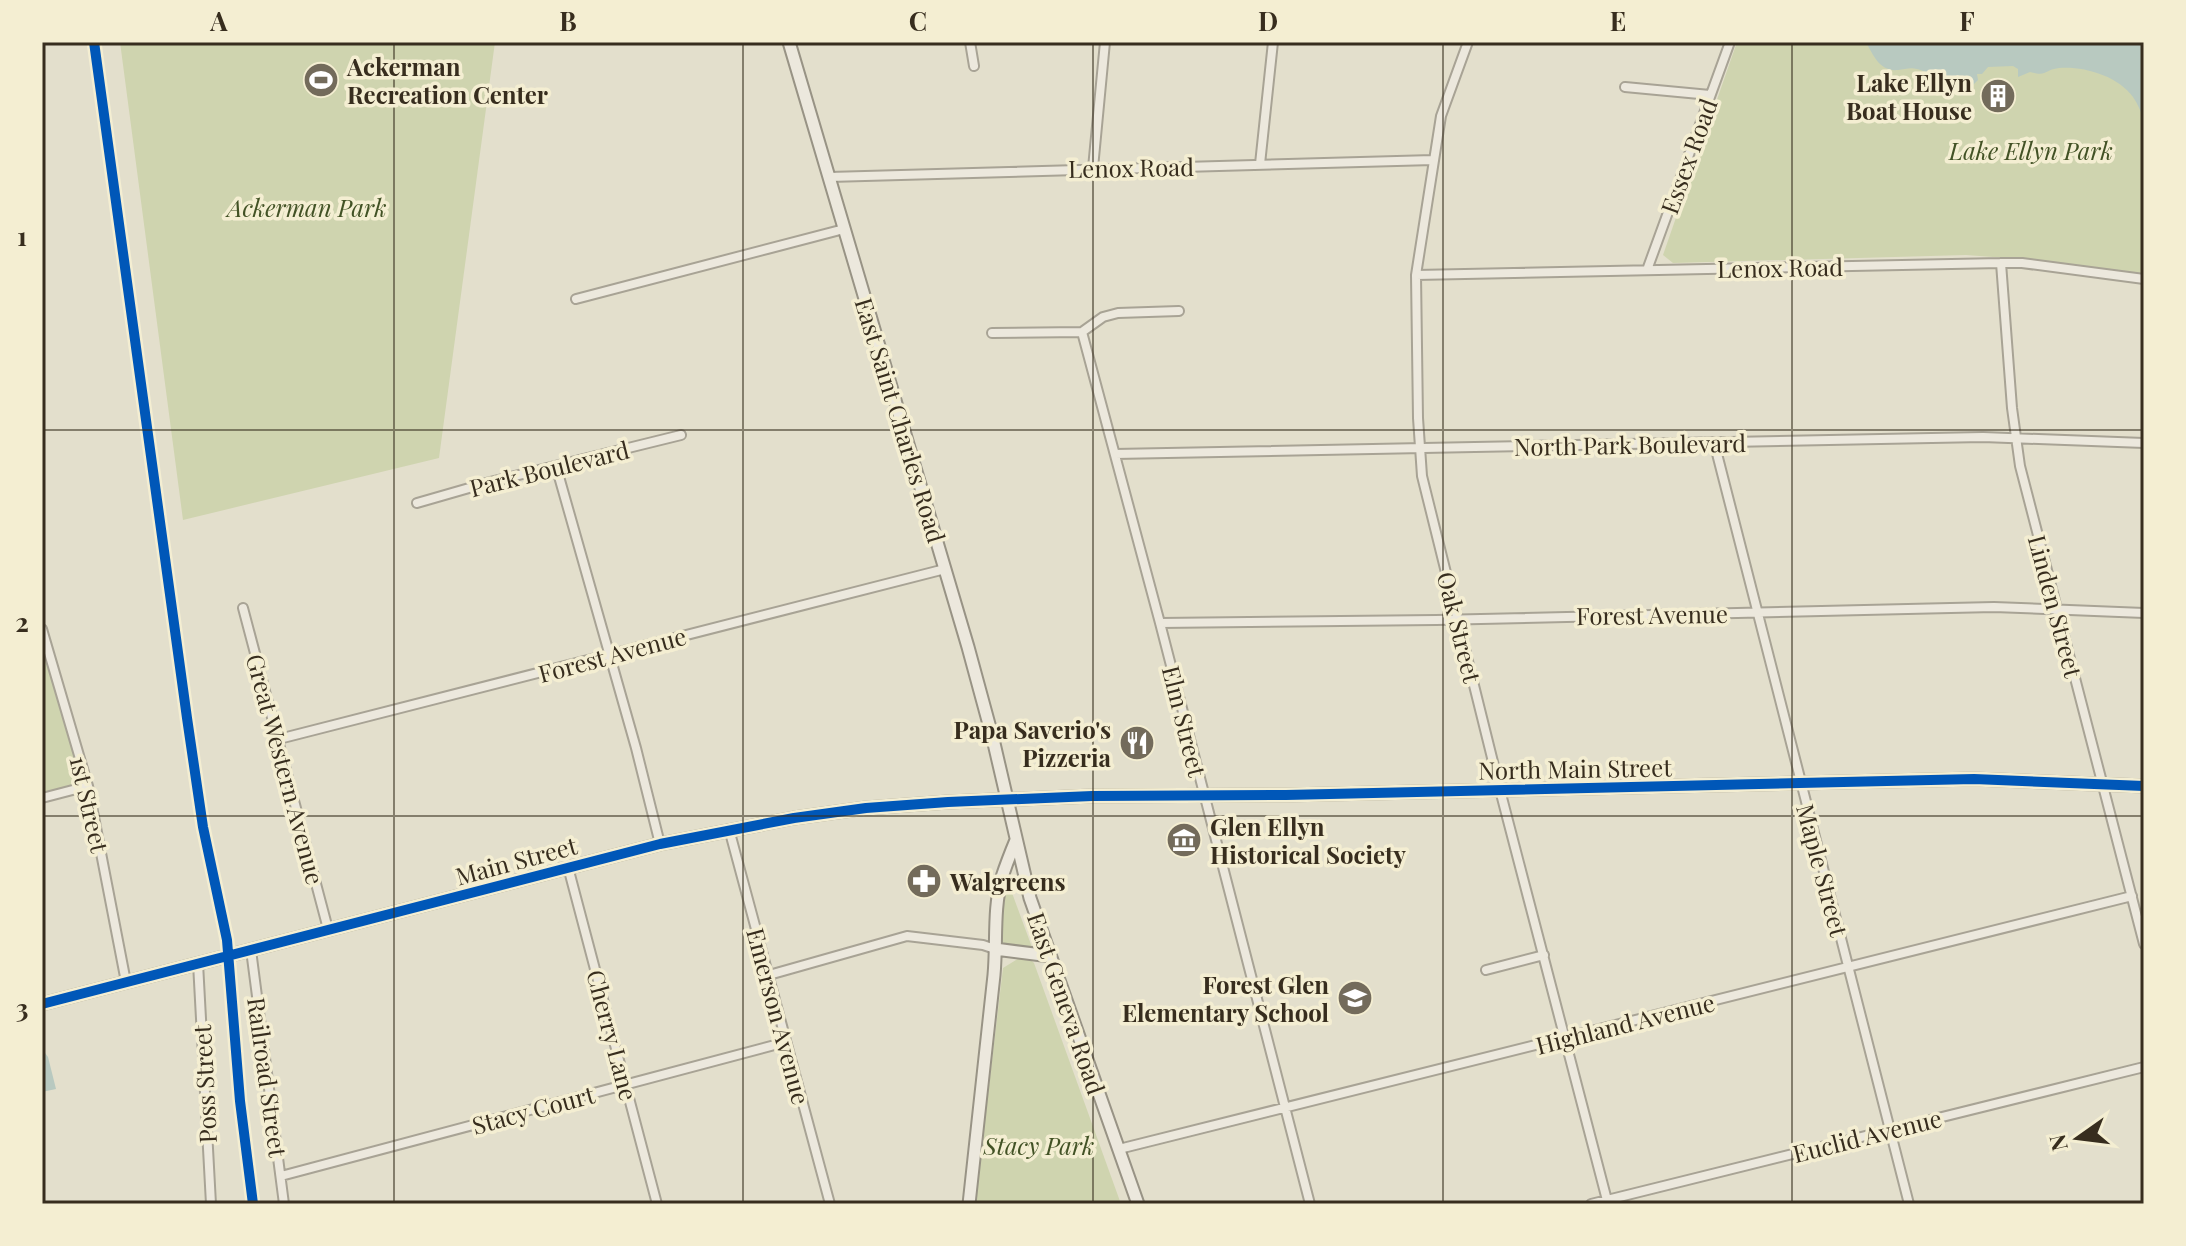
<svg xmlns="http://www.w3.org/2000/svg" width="2186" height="1246" font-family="'Playfair Display',serif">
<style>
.green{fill:#cfd4af}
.water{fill:#b8c9c0}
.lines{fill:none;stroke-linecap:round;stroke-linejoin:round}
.street-casing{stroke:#a8a395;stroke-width:12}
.secondary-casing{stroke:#989385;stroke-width:15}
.street{stroke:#ece8dd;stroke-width:8}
.secondary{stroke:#ece8dd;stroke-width:11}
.cycleway-casing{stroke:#f4eed2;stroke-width:15}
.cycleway{stroke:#0057b8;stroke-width:10}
.grid{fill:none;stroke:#372d1e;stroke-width:2;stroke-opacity:0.55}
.labels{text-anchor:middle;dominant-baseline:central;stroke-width:7;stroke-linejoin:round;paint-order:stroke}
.poi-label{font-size:24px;font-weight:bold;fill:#372d1e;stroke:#f4eed2;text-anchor:start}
.park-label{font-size:24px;font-style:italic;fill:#425225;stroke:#f4eed2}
.street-label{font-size:24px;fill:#372d1e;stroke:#f4eed2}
.neatline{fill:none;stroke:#372d1e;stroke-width:3}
.grid-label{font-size:26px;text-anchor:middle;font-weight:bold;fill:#372d1e}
</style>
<rect width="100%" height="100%" fill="#e3dfcc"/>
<path class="green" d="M120 42H495L439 458 183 520Z
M1737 42H2144V274L2020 259 1966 255 1673 263 1663 255Z
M42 641 84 782 42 793Z
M1007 882H1008L1033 950 1001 946 999 941Z
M1019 958 1031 960 1034 963 1121 1204H975L1003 968Z"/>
<path class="water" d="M1866 42H2144V120C2141 112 2138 104 2133 97 2118 76 2084 66 2059 68 2043 70 2048 77 2030 72L2018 77V69L2013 66 1988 67 1982 74H1977L1978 80 1962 96C1954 88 1928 71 1917 69 1911 67 1905 69 1898 70 1880 72 1873 55 1866 42Z
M42 1049 48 1057 56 1089 42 1092Z"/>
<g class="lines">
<defs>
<path id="street" d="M970 42 974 66
M1468 42 1441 116 1416 275 1418 418 1422 476 1500 790 1608 1204
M1625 87 1710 95
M1260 164 1273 42
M1093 168 1105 42
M829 177 1433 160
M2001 263 2012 408 2020 466 2144 944
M1647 270 1730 42
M1416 275 2001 263H2022L2144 279
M576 299 844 229
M1082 332 1160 623 1310 1204
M1082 332 1103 317 1118 313 1179 311
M992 333 1082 332
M1714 442 1909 1204
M1115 454 1983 437 2144 443
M556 466 636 748 660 844
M417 503 490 482 681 435
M243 608 328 929
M1160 623 1436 620 1994 607 2144 613
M42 629 88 786 126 982
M279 739 945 569
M42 798 88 786
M729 829 830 1204
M568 867 657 1204
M251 950 284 1204
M198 963 211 1204
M1486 970 1544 955
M769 975 907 936 983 945 995 949
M1119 1149 2132 896
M281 1176 786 1042
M1591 1204 2144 1067"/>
<path id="secondary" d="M789 42 968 647 993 739 1030 898 1138 1204
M995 949 1050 956
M42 1004 660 844 794 818 866 808 948 802 1092 796 1286 795 1974 779 2144 786
M969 1204 994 975C997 943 993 909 1002 877 1006 865 1011 852 1016 840"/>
</defs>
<use href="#street" class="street-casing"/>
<use href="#secondary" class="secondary-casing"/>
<use href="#street" class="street"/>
<use href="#secondary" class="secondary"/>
<defs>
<path id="cycleway" d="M94 42 187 718 203 827 227 940 240 1101 253 1204
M42 1004 660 844 794 818 866 808 948 802 1092 796 1286 795 1974 779 2144 786"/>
</defs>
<use href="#cycleway" class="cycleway-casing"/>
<use href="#cycleway" class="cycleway"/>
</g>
<path class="grid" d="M394 42V1204M743 42V1204M1093 42V1204M1443 42V1204M1792 42V1204M42 430H2144M42 816H2144"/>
<defs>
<symbol id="stadium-disc" viewBox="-11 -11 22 22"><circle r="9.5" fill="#736b5b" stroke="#f4eed2"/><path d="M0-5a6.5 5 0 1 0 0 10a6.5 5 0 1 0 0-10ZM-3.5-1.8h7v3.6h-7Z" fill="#fff"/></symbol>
<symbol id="building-disc" viewBox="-11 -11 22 22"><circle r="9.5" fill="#736b5b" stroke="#f4eed2"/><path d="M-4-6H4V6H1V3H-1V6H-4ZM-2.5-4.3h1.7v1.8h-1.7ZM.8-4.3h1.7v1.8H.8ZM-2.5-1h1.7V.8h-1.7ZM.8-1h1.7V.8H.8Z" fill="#fff"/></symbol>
<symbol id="restaurant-disc" viewBox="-11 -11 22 22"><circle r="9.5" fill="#736b5b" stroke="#f4eed2"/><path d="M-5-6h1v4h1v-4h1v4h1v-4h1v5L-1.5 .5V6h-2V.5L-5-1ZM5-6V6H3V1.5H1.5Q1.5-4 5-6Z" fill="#fff"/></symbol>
<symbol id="museum-disc" viewBox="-11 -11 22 22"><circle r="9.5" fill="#736b5b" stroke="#f4eed2"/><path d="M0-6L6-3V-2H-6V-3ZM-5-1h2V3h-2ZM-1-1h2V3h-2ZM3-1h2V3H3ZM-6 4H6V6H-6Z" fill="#fff"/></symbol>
<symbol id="pharmacy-disc" viewBox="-11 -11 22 22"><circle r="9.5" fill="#736b5b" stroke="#f4eed2"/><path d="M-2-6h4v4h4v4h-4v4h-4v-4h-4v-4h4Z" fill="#fff"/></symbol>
<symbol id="school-disc" viewBox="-11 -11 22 22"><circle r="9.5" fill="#736b5b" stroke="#f4eed2"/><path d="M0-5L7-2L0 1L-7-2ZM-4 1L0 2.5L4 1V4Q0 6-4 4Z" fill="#fff"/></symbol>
</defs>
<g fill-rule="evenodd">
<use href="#stadium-disc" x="301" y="60" width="40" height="40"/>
<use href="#building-disc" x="1978" y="76" width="40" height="40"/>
<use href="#restaurant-disc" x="1117" y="723" width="40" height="40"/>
<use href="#museum-disc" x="1164" y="820" width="40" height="40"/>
<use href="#pharmacy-disc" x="904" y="861" width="40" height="40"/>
<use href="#school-disc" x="1335" y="978" width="40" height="40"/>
</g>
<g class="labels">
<g class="poi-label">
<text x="347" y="66">Ackerman<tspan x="347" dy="28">Recreation Center</tspan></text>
<text x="1972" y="82" text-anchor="end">Lake Ellyn<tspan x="1972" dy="28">Boat House</tspan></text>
<text x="1111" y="729" text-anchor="end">Papa Saverio's<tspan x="1111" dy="28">Pizzeria</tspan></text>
<text x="1210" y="826">Glen Ellyn<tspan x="1210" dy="28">Historical Society</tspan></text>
<text x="950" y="881">Walgreens</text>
<text x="1329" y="984" text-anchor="end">Forest Glen<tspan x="1329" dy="28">Elementary School</tspan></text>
</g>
<g class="park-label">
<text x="2031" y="150">Lake Ellyn Park</text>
<text x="307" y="207">Ackerman Park</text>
<text x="1039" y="1145">Stacy Park</text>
</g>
<g class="street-label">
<text transform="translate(1688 156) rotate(-70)">Essex Road</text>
<text transform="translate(1131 167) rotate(-1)">Lenox Road</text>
<text transform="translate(1780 267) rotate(-1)">Lenox Road</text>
<text transform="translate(901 420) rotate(73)">East Saint Charles Road</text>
<text transform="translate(1630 444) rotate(-1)">North Park Boulevard</text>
<text transform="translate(549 468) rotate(-14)">Park Boulevard</text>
<text transform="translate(2056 606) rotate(75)">Linden Street</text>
<text transform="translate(1652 614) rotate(-1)">Forest Avenue</text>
<text transform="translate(1460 627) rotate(76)">Oak Street</text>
<text transform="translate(612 654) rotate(-15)">Forest Avenue</text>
<text transform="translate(1185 721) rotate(76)">Elm Street</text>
<text transform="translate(1575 768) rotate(-1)">North Main Street</text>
<text transform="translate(286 769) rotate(75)">Great Western Avenue</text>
<text transform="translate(90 804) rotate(77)">1st Street</text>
<text transform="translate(516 860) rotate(-15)">Main Street</text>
<text transform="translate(1823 870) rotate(75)">Maple Street</text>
<text transform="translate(1067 1003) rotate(71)">East Geneva Road</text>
<text transform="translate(779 1016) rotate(75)">Emerson Avenue</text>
<text transform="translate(1625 1023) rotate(-14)">Highland Avenue</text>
<text transform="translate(613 1035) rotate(75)">Cherry Lane</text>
<text transform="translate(268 1077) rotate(82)">Railroad Street</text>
<text transform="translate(204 1084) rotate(-93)">Poss Street</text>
<text transform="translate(533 1109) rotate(-15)">Stacy Court</text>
<text transform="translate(1867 1135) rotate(-14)">Euclid Avenue</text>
</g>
</g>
<rect width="2186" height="1246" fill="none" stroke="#f4eed2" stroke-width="88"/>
<g transform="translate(2078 1138) rotate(256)" stroke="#f4eed2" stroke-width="6" paint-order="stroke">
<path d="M0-6L14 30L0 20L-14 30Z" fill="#372d1e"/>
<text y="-12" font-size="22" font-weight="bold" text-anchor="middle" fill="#372d1e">N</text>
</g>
<rect x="44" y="44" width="2098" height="1158" class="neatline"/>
<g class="grid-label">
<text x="219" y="31">A</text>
<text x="568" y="31">B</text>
<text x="918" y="31">C</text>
<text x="1268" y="31">D</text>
<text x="1618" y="31">E</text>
<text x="1967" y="31">F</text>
<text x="22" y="246">1</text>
<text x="22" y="632">2</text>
<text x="22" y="1018">3</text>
</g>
</svg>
